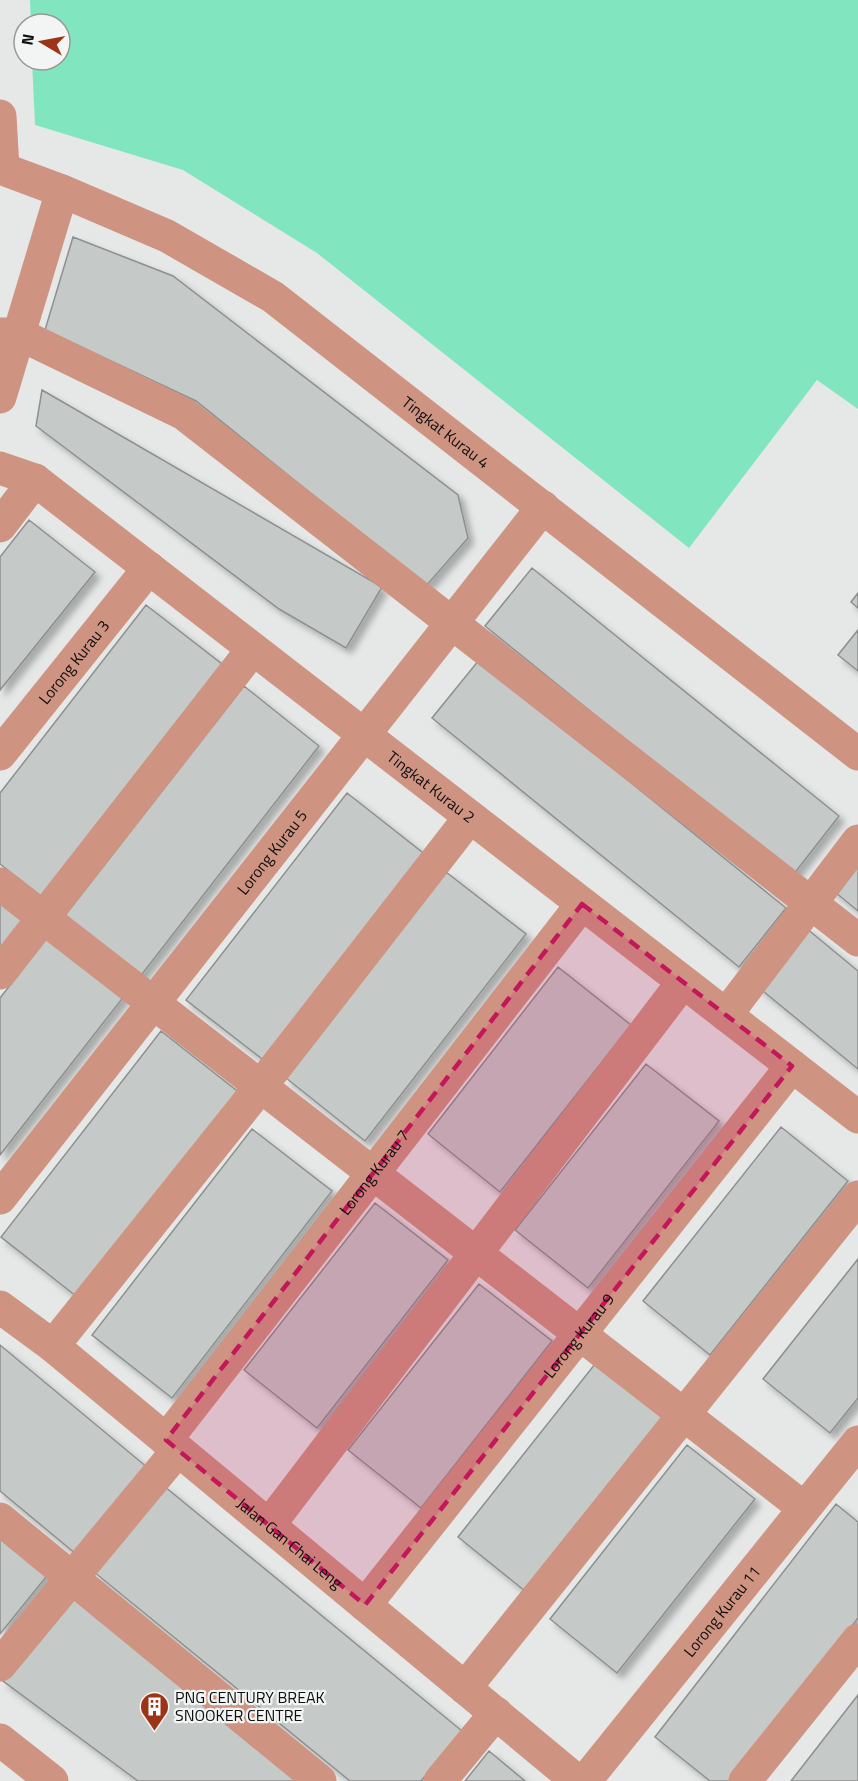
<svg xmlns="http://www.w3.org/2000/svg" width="858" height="1781" font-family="'Titillium Web',sans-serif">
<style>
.green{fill:#81e6bf}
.building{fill:#c5c9c7;stroke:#8d908f;stroke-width:1.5;filter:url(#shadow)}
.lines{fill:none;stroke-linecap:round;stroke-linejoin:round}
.minor{stroke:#cf9382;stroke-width:33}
.marked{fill:#c2185b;fill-opacity:0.2;stroke:#c2185b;stroke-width:4.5;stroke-dasharray:12 8;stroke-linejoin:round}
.labels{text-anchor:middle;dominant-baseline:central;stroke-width:4.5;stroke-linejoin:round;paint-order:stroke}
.street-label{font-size:16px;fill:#0e0f0f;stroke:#f2f5f4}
.poi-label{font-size:16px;fill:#0e0f0f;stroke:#f2f5f4;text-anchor:start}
</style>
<defs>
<filter id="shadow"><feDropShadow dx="5.5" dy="5.5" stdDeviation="3" flood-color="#0004"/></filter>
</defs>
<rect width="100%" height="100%" fill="#e5e8e7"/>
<path class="green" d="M30 0H858V409L817 380 689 548 317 253 183 170 35 125 32 60H60V24H31Z"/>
<path class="building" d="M73 237 173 276 458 495 468 538 426 586 196 401 45 330Z
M42 390 382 587 346 648 279 609 36 426Z
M29 520 95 572 0 690V557Z
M532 568 839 816 793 875 485 626Z
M858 593V608L851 602Z
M146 605 222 664 41 896 0 864V793Z
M858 630V671L838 655Z
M479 660 786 908 739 967 432 718Z
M244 686 319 746 139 978 63 918Z
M347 793 427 856 266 1062 186 1000Z
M858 853V911L830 888Z
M446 872 526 934 365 1141 286 1078Z
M0 899 24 918 0 949Z
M806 928 858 971V1069L758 987Z
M49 935 125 995 0 1155V998Z
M558 967 631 1025 500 1192 428 1134Z
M161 1031 241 1094 81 1300 1 1237Z
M646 1064 719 1121 588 1288 515 1230Z
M781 1127 848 1181 710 1355 643 1301Z
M252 1129 332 1191 172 1398 92 1335Z
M375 1203 448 1260 317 1428 244 1370Z
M858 1259V1398L830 1433 763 1379Z
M479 1284 552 1341 421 1508 348 1450Z
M0 1345 148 1468 76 1554 0 1491Z
M595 1364 663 1418 525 1591 458 1537Z
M687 1445 755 1499 617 1673 550 1619Z
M164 1486 462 1731 421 1781H350L94 1572Z
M836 1504 858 1522V1618L731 1781H710L655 1737Z
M0 1530 50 1572 0 1634Z
M72 1595 299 1781H138L3 1681Z
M858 1695V1781H791Z
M489 1751 525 1781H465Z"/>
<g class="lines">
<g class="minor">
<path d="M0 116 3 168"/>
<path id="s1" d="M0 168 62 191 167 236 273 297 858 754"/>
<path d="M0 334H19L184 414 858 940"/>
<path d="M0 397 62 191"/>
<path id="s2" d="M0 468 35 480 858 1117"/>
<path d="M0 526 35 480"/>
<path id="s3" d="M0 754 149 568"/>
<path d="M0 884 804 1508"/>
<path d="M0 973 253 649"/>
<path d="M726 1015 858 841"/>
<path id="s4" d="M0 1198 543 507"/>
<path id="s5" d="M0 1307 53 1346 577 1781"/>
<path d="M53 1346 261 1086 470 817"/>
<path id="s6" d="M166 1440 582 904"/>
<path d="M0 1519 320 1781"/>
<path d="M269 1525 683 982"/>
<path id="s7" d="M365 1605 792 1066"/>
<path d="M0 1665 178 1450"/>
<path d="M465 1688 858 1197"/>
<path d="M0 1740 52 1781"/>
<path d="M440 1781 496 1713"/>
<path id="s8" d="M585 1781 858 1442"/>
<path d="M745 1781 858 1640"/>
</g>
</g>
<path class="marked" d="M582 904 792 1066 365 1605 166 1440Z"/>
<defs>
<symbol id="building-pin" viewBox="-11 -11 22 30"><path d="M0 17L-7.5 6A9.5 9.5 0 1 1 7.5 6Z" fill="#9c3417" stroke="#f2f5f4"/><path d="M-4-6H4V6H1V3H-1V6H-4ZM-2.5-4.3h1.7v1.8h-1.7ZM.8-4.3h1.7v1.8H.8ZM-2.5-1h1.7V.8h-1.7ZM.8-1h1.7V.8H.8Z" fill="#fff"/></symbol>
</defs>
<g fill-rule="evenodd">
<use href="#building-pin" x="138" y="1690" width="33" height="45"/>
</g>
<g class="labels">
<g class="street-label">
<text stroke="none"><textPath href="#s1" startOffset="522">Tingkat Kurau 4</textPath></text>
<text stroke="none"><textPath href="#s3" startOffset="118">Lorong Kurau 3</textPath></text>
<text stroke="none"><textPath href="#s2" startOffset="538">Tingkat Kurau 2</textPath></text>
<text stroke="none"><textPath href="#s4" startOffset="440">Lorong Kurau 5</textPath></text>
<text stroke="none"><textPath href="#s6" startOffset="339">Lorong Kurau 7</textPath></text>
<text stroke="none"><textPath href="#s7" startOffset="344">Lorong Kurau 9</textPath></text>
<text stroke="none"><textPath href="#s5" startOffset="374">Jalan Gan Chai Leng</textPath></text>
<text stroke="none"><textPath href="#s8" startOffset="218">Lorong Kurau 11</textPath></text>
</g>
<g class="poi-label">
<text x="175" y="1697">PNG CENTURY BREAK<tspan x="175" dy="18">SNOOKER CENTRE</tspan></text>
</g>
</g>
<g transform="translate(42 42) rotate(280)"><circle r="28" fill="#f2f5f4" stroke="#979998" stroke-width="1.5"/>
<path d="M0-4.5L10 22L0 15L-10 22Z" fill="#9c3417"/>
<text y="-9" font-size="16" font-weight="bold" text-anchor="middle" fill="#0e0f0f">N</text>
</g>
</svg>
